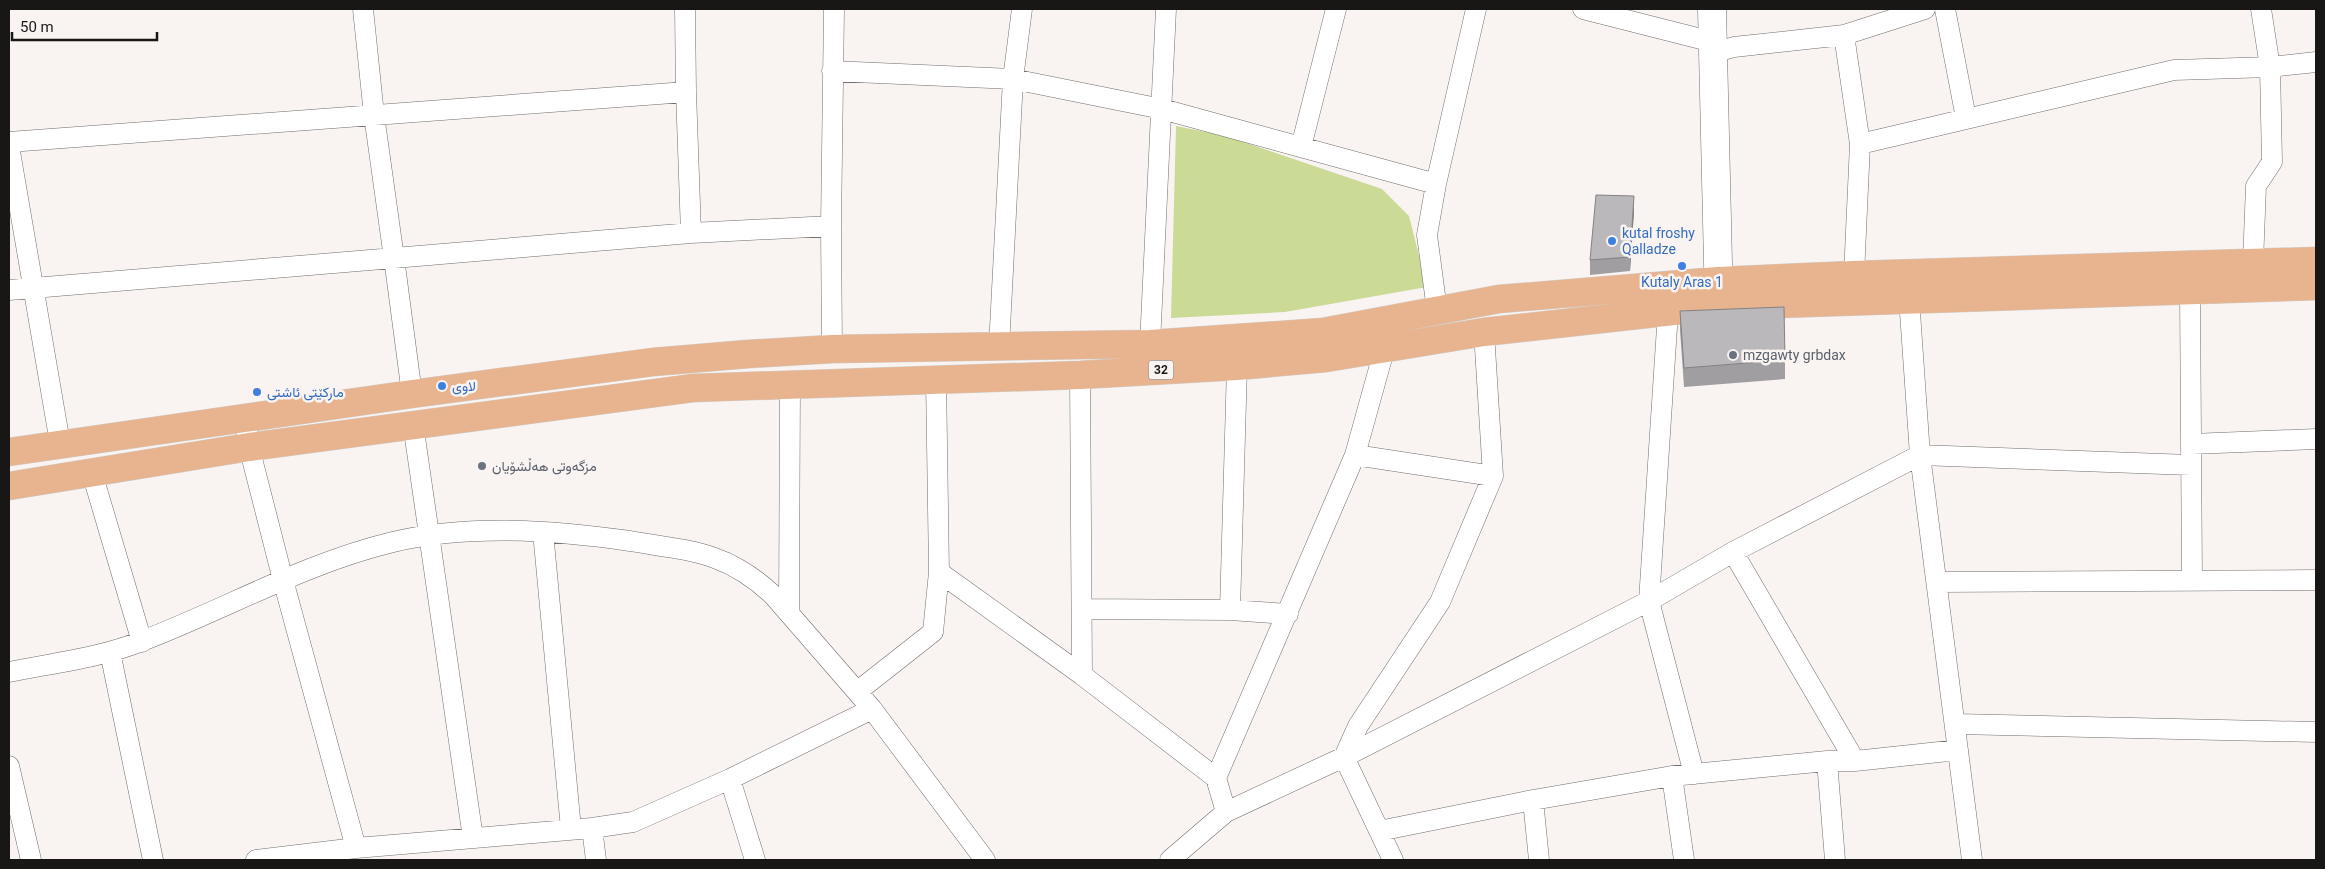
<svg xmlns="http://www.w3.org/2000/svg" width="2325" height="869" font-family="Roboto,Vazirmatn,sans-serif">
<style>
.green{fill:#cbda95}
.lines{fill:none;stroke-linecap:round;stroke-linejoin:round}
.street-casing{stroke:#716e6c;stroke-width:21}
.secondary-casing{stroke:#716e6c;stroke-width:29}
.primary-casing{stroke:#d1d1d0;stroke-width:29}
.street{stroke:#fff;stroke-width:20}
.secondary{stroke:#fff;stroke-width:28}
.primary{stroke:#e7b48f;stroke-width:28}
.wall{fill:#a19ea1}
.shaded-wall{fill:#838183}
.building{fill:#bbb8bb;stroke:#838183}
.shop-dot{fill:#3f7fe0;stroke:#f9f4f2;stroke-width:2}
.worship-dot{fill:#6b7280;stroke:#f9f4f2;stroke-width:2}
.labels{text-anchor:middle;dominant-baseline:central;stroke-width:5;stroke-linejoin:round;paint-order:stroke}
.shield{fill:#f9f4f2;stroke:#5c5958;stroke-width:1}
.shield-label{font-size:12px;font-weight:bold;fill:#181716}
.shop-label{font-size:14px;fill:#366cbe;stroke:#f9f4f2;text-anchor:start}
.worship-label{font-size:14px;fill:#5b616d;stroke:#f9f4f2;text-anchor:start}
</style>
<rect width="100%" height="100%" fill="#f9f4f2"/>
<path class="green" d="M1176 126 1226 136 1382 189 1409 216 1427 287 1285 312 1171 318Z"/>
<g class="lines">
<defs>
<path id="street" d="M685 9 686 92 691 233
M1583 9 1713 42
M1945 9 1966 118
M1844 35 1860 144 1854 275
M1713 53 1734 47 1844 35 1925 9
M832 71 1013 79 1162 109 1436 184
M9 142 686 92
M1860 144 2174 70 2270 67 2316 62
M9 146 60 443
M1301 147 1336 9
M831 226 834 9
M2253 263 2256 186 2272 162 2270 67 2261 9
M9 290 394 258 374 115 363 9
M2190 292 2192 581
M1909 298 1920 455 1972 860
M1437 310 1427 235 1436 184 1476 9
M1668 312 1649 601 1694 774
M1150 344 1166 9
M999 347 1013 79 1022 9
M1080 375 1082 675
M412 394 394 258 691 233 831 226 832 349
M245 418 249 447 283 580 356 848
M413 424 473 838
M2191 444 2316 439
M1355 455 1493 476
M92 473 142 642
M543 532 571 829
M1733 552 1855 761
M939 572 1082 675 1216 778
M1937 582 2316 580
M1082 609 1230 610 1288 614
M1230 610 1237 366
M789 613 790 383
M110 652 153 860
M9 672C53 663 100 658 142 641 226 609 305 563 393 542 469 524 553 530 630 541 690 551 726 551 773 595L872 709 985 860
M858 691 933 632 939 572 936 379
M1956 724 2316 732
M1827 761 1835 860
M9 766 31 860
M1672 776 1684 860
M730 779 755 860
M1533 800 1539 860
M1226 812 1216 778 1355 455 1385 347
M592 828 596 860
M1379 831 1533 800 1672 776 1827 761H1855L1958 750
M256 860 356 848 592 828 633 822 730 779 872 709
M1170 860 1226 812 1344 757 1649 601 1733 552 1920 455 2191 465
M1393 860 1344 757 1358 726 1440 602 1493 476 1484 332"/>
<path id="secondary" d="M1712 9 1719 305"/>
<path id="primary" d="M9 452 412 394 653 362 748 354 832 349 1150 344 1323 332 1499 299 1718 281 1854 275 2316 261
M9 486 249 447 693 388 1080 375 1237 366 1326 358 1484 332 1719 306 2316 286"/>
</defs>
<use href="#street" class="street-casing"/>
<use href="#secondary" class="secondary-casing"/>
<use href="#primary" class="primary-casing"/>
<use href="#street" class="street"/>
<use href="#secondary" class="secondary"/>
<use href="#primary" class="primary"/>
</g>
<path class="wall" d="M1634 211 1630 271 1590 275V260Z
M1680 311 1785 360V379L1684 387 1680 330Z"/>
<path class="shaded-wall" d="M1634 196V211L1630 271V257Z"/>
<path class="building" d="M1596 195 1634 196 1630 257 1590 260Z
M1784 307 1785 360 1684 368 1680 311Z"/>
<g class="shop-dot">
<circle cx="1612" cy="241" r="5"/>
<circle cx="1682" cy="266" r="5"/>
<circle cx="442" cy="386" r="5"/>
<circle cx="257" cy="392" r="5"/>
</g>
<g class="worship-dot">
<circle cx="1733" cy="355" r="5"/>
<circle cx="482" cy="466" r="5"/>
</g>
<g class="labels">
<rect class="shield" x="1148.5" y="360.5" width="25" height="19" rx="4"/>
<g class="shield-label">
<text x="1161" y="370">32</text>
</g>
<g class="shop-label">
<text x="1622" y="233">kutal froshy<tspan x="1622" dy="16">Qalladze</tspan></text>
<text x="1682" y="282" text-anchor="middle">Kutaly Aras 1</text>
<text x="452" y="386">لاوی</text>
<text x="267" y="392">مارکێتی ئاشتی</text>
</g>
<g class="worship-label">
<text x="1743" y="355">mzgawty grbdax</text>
<text x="492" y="466">مزگەوتی ھەڵشۆیان</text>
</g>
</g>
<rect width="2325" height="869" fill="none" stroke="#181716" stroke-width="20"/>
<path d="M12 32v8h145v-8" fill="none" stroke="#181716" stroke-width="2.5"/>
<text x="20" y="32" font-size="15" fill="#181716" stroke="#f9f4f2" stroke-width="4" paint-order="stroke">50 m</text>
</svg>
